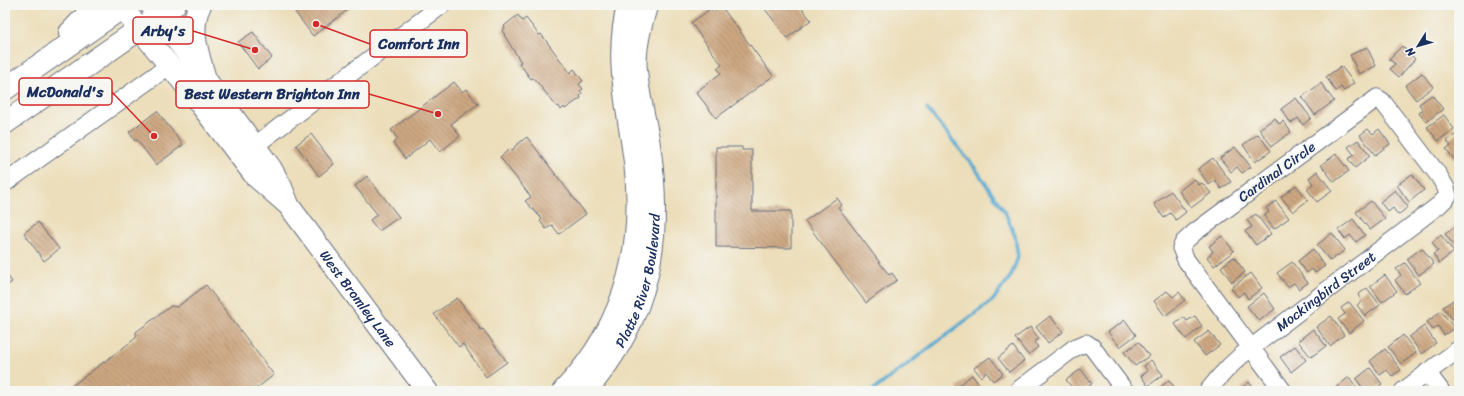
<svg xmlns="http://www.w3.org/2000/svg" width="1464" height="396" font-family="Sriracha,sans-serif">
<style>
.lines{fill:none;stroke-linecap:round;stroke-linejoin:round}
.stream{stroke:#56aad1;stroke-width:3.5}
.building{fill:url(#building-back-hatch)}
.minor-casing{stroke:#646c7e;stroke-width:19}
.major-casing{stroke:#646c7e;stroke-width:23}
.highway-casing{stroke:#646c7e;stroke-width:24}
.minor{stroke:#fff;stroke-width:17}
.major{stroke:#fff;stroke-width:21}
.highway{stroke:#fff;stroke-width:22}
.labels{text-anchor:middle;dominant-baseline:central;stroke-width:4;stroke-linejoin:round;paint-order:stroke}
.street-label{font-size:14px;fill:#1b2f5e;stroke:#f6f6f2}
.leader{fill:none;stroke:#d62828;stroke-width:1.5}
.callout-dot{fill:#d62828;stroke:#f6f6f2;stroke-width:1.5}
.callout{fill:#f6f6f2;stroke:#d62828;stroke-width:1.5}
.callout-label{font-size:15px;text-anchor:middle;font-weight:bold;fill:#1b2f5e}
</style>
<defs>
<pattern id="building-back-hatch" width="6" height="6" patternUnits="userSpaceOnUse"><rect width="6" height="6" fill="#cda781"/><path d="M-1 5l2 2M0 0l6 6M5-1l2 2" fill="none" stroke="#a6886d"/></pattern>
</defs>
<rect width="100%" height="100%" fill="#f6f6f2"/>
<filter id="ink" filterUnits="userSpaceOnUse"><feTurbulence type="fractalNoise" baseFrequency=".025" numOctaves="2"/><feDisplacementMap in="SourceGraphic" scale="8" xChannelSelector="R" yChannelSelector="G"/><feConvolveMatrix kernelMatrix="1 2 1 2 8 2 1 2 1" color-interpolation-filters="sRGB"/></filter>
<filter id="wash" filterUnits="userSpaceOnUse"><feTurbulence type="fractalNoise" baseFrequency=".012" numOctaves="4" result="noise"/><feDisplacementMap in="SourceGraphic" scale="16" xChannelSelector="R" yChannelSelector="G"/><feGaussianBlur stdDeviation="0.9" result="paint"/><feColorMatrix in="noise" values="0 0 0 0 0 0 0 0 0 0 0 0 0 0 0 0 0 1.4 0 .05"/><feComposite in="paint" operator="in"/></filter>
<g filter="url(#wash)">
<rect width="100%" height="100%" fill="#ecdeba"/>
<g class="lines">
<path class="stream" d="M872 391 993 300 1011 276 1018 257 1015 236 1005 212 975 168 927 109"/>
</g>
<g id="blocks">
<path class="building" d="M305 5H354L313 36 295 12Z
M762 5H799L811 20 787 38Z
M955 5H965L957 9Z
M721 6 773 76 716 118 696 92 721 73 717 68 722 65 691 23 710 9 713 12Z
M518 15 522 21 526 18 539 35 541 34 570 73 574 69 583 81 579 84 583 89 580 91 582 94 580 96 581 98 565 109 564 107 561 110 559 106 557 107 537 82 533 78 531 79 519 63 521 62 504 35H505L502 30 505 28 504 26Z
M253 32 272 58 258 69 238 42Z
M1402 46 1415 59 1399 77 1390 69 1395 64 1389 59Z
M1367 47 1376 66 1359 74 1350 55Z
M1341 66 1354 83 1344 91 1341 87 1336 91 1326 77Z
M1422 73 1433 87 1416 100 1405 86Z
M454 82 462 92 466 89 478 104 451 124 460 136 440 152 430 139 405 159 393 143 398 139 391 130Z
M1321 83 1334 101 1315 115 1302 97Z
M1432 95 1443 109 1426 122 1419 113 1423 110 1419 104Z
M1296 98 1311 118 1303 125 1298 118 1291 123 1281 109Z
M157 111 183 145 156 165 137 140 135 141 129 132Z
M1444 115 1454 129 1438 141 1427 127Z
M1275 118 1279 124 1283 121 1291 132 1272 146 1259 129Z
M1368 129 1373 134 1379 129 1390 144 1375 155 1360 135Z
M1459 132V155L1454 159 1446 149 1451 146 1447 141Z
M311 134 334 164 319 176 296 145Z
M1258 134 1271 151 1255 162 1243 145Z
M527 137 586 214 559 234 552 225 546 229 540 221 542 219 525 201 531 197 500 157 510 149 513 151 515 146Z
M1358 140 1370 156 1355 168 1348 159 1354 155 1348 147Z
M716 147H742V150H752V211H791V248L716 247Z
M1235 147 1251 167 1242 173 1237 167 1231 172 1220 158Z
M1336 154 1349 171 1334 182 1321 165Z
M1213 158 1231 182 1221 189 1215 180 1209 185 1198 169Z
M1317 171 1332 191 1317 202 1307 189 1313 184 1309 178Z
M1412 174 1424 190 1409 202 1397 185Z
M367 176 399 217 379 231 370 220 377 214 355 186Z
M1194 179 1199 185 1202 183 1211 193 1191 208 1179 191Z
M1296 185 1308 200 1293 212 1281 197Z
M1395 190 1408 207 1398 215 1393 208 1388 212 1380 202Z
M1171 191 1186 212 1176 220 1170 213 1164 218 1154 204Z
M837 198 842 205 838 207 889 275 892 273 897 280 866 303 805 221Z
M1276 201 1289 218 1274 229 1264 216 1269 212 1266 208Z
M1371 201 1385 219 1370 230 1356 212Z
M1256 214 1271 234 1256 245 1245 231 1252 227 1247 220Z
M1353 219 1365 235 1356 242 1350 235 1345 239 1338 230Z
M38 222 59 249 44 261 24 233Z
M1459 224V249L1458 250 1445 234Z
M1332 233 1345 250 1330 261 1317 245Z
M1441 235 1454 252 1439 263 1433 254 1438 251 1432 242Z
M1222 236 1234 251 1214 266 1207 257 1213 252 1209 246Z
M1422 248 1434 264 1419 275 1407 259Z
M1313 249 1325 266 1315 273 1312 269 1307 273 1298 261Z
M1234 257 1245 272 1232 282 1221 267Z
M1292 262 1308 283 1299 289 1294 283 1288 287 1277 273Z
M1405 263 1420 283 1405 294 1395 280 1401 275 1396 269Z
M5 272 12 282 5 287Z
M1251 273 1262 288 1248 299 1244 292 1238 297 1231 288Z
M1385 275 1397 291 1382 302 1370 286Z
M206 285 274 375 253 391H129L126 387 121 391H65L136 338V332L171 306 177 307Z
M1367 288 1380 305 1365 316 1357 305 1362 301 1358 295Z
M1167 291 1173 297 1179 292 1185 300 1165 316 1154 301Z
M1264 293 1275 309 1259 321 1247 306Z
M1459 296V317L1454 321 1443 307Z
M457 298 481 330 483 329 507 362 486 377 463 344 459 347 434 314Z
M1349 302 1364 321 1349 333 1338 319 1345 314 1341 308Z
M1441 311 1454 328 1444 335 1438 326 1433 330 1427 322Z
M1050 316 1063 332 1048 343 1036 327Z
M1195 316 1202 326 1186 339 1175 324 1184 317 1187 321Z
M1331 316 1344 335 1330 346 1316 327Z
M1125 320 1136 335 1120 347 1108 332Z
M1424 326 1436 343 1422 354 1409 337Z
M1030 327 1039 339 1034 342 1038 347 1028 355 1015 338Z
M1313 329 1326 346 1311 357 1298 341Z
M1209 331 1220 345 1205 356 1194 342Z
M1403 335 1416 353 1401 364 1388 347Z
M1139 342 1149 356 1135 366 1124 352Z
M1013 346 1024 361 1009 372 998 358Z
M1295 346 1306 360 1291 372 1280 357Z
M1385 349 1401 370 1392 376 1387 370 1380 375 1370 361Z
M990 357 1003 374 993 381 986 372 981 377 974 368Z
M1151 360 1163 375 1148 386 1141 376 1148 371 1144 366Z
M1370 368 1382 384 1373 391H1365L1356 379Z
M1081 369 1092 384 1082 391H1075L1066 380Z
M972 375 984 391H960L957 387Z
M1349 377 1359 391H1336L1334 389Z
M1169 380 1177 391H1156Z
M1249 382 1256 391H1238Z"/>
</g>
</g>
<g filter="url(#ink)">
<use href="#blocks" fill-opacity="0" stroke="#646c7e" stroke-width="1"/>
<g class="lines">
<defs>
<g id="minor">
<path d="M245 153 442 5"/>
<path d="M5 183 170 65"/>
<path d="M1427 372 1441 391"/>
<path d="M1017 391 1074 348 1086 343 1092 347 1125 391"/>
<path id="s1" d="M1208 391C1221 374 1234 360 1251 348L1439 205 1448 196 1446 188 1439 176 1382 101 1377 98 1195 232 1184 242 1181 248 1186 260 1283 391"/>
<path d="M1403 391 1459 349"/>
</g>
<g id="major">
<path d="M120 5 187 87 255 176 286 203"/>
<path id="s2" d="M151 5 271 168 281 186 289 206 427 391"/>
<path d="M563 391C630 321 647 237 632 144 625 97 615 51 628 5"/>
<path id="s3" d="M586 391C651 317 664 237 649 142 645 117 637 90 636 64 636 44 641 24 647 5"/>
</g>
<path id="highway" d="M200 5C188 29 198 54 205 79
M70 33 87 15 93 5
M5 89 126 5
M5 123 174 5"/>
</defs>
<use href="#minor" class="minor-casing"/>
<use href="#major" class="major-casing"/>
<use href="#highway" class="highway-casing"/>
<use href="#minor" class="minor"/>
<use href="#major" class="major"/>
<use href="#highway" class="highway"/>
</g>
</g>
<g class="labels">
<g class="street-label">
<text transform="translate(1277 172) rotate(-36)">Cardinal Circle</text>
<text stroke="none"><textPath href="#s3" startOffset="125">Platte River Boulevard</textPath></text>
<text stroke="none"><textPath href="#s1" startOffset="155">Mockingbird Street</textPath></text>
<text stroke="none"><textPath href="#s2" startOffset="360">West Bromley Lane</textPath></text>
</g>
</g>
<path class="leader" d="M255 50L193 31M316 24L370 44M154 136L112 92M438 114L369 94"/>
<g class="callout-dot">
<circle cx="255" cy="50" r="4"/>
<circle cx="316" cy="24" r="4"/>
<circle cx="154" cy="136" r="4"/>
<circle cx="438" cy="114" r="4"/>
</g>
<g class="callout">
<rect x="133" y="17" width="60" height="27" rx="4"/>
<rect x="370" y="30" width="97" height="27" rx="4"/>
<rect x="19" y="78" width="93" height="27" rx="4"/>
<rect x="176" y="81" width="193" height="27" rx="4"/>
</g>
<g class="callout-label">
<text x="163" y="36">Arby's</text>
<text x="419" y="49">Comfort Inn</text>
<text x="65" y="97">McDonald's</text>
<text x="272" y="99">Best Western Brighton Inn</text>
</g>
<rect width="1464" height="396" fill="none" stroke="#f6f6f2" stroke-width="20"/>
<g transform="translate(1418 46) rotate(233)" stroke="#f6f6f2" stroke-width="3" paint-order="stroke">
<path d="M0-3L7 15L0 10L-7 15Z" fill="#1b2f5e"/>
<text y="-6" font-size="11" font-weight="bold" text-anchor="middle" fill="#1b2f5e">N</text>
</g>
</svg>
